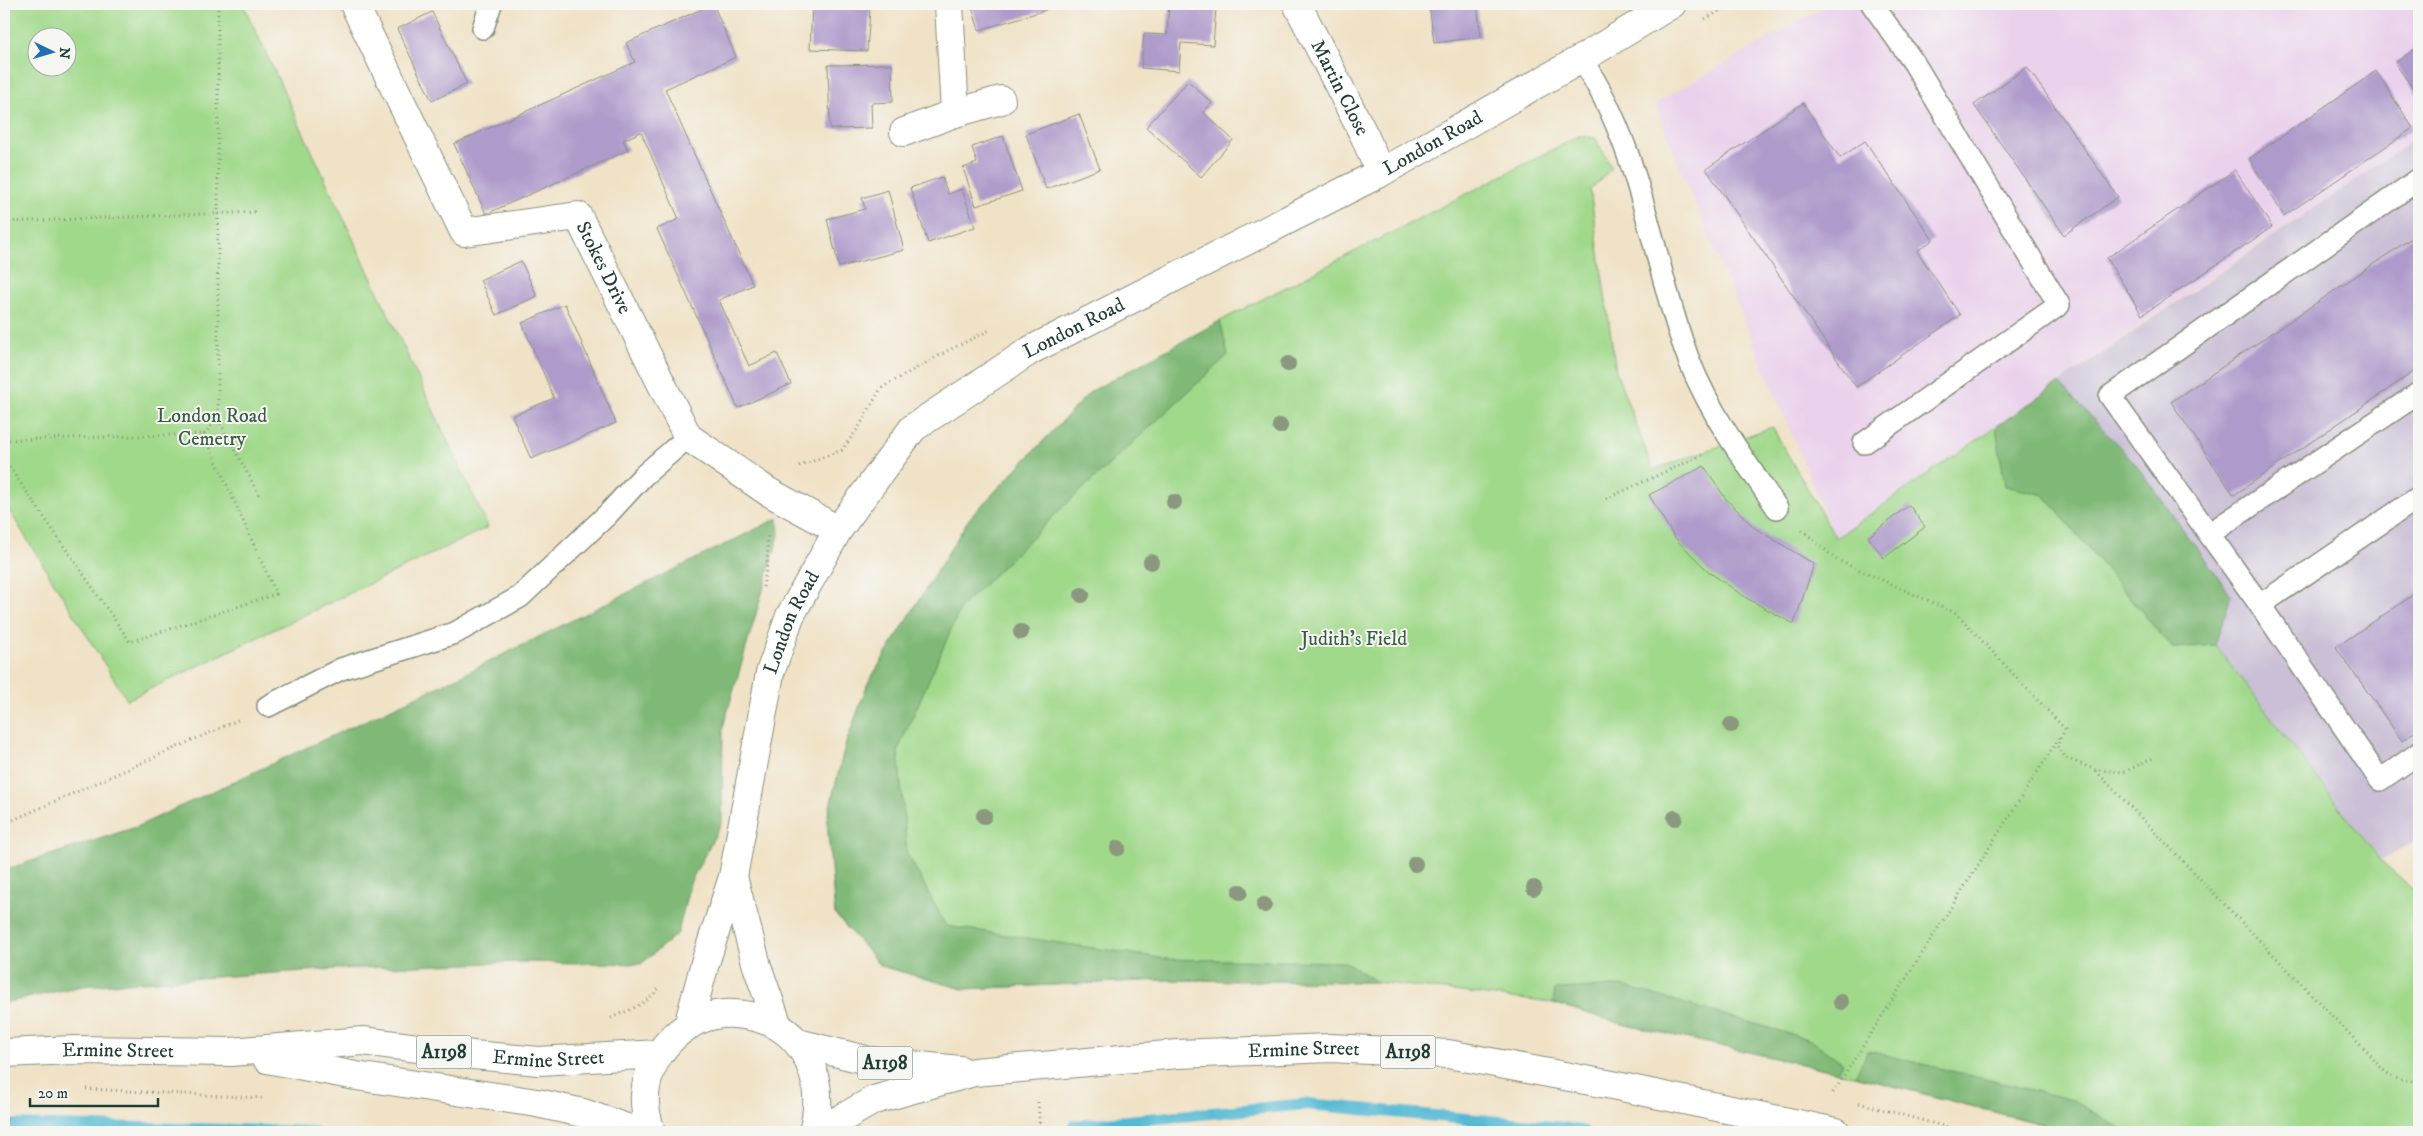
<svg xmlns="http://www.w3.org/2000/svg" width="2423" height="1136" font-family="'IM FELL DW Pica',serif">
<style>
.built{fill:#ead1ec}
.industrial{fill:#cabfd6}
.green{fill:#a1d98b;stroke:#608b60;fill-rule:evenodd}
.forest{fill:#80b977;stroke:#507b56}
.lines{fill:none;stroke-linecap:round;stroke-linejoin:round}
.stream{stroke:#55b9d4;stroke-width:12}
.building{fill:#af9bcb}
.lane-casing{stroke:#88907d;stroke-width:24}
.street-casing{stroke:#88907d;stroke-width:30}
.secondary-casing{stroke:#88907d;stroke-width:30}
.primary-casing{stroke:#88907d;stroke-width:30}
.path{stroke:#88907d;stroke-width:3;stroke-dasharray:1 4;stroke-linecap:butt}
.lane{stroke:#fff;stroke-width:21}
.street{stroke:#fff;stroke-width:28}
.secondary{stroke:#fff;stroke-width:28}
.primary{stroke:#fff;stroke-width:28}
.tree{fill:#8b987f}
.labels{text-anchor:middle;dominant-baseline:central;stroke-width:4;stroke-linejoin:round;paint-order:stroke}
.shield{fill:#f6f6f2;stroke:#60746d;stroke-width:1}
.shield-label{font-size:19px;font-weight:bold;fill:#1f3d34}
.street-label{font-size:20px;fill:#1f3d34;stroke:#f6f6f2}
.park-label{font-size:20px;fill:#395c45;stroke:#f6f6f2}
</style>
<rect width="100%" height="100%" fill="#f6f6f2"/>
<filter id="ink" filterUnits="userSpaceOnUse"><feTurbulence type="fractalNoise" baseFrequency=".02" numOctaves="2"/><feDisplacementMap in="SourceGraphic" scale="10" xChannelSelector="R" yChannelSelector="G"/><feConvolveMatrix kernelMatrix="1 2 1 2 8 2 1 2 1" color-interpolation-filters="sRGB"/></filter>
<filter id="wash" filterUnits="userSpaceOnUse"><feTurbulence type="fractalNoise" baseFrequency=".0096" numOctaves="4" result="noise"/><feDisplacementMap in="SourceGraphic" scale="20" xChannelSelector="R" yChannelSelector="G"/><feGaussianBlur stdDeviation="1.12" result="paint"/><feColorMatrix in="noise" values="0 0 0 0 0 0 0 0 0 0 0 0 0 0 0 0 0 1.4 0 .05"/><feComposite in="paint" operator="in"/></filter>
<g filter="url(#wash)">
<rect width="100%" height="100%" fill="#f0e2c6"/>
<path class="built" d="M1829 4H2419V136L2142 324 1835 538 1671 146 1656 103Z"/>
<path class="industrial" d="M2419 136V840L2381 860 2030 403Z"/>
<path class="green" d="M4 4H243L488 527 127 700 4 502ZM38 38H68V68H38Z
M1579 136 1595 138 1612 168 1590 190 1616 371 1653 470 1772 427 1836 538 2030 403 2380 860 2419 894V1132H2072L1838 1072 1622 1024 1553 1003 1377 982 1162 980 963 989 881 966 835 914 827 819 845 746 868 683 969 519 1090 392 1220 321Z"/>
<path class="forest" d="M1220 321 1228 355 1063 507 961 607 898 750 907 853 946 926 1167 959 1346 962 1377 982 1162 980 963 989 881 966 835 914 827 819 845 746 868 683 969 519 1090 392Z
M2059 383 2133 461 2231 595 2215 645 2172 648 2044 495 2005 486 1996 427Z
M778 518 779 535 723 727 722 822 690 883 678 933 641 964 521 962 335 969 82 986 4 1003V870L136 827 450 681Z
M1623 986 1811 1040 1843 1063 1838 1072 1622 1024 1553 1003 1555 989Z
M1868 1051 2073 1100 2126 1132H2072L1855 1076Z"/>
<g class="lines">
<path class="stream" d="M4 1125 314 1132
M1074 1126 1307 1104 1563 1128 1584 1132"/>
</g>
<g id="blocks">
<path class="building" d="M713 4 736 57 665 89 753 285 719 300 749 366 777 353 791 384 738 408 657 229 679 219 641 132 623 140 628 150 486 214 454 144 635 62 626 43Z
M812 4H859L858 8 870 9 867 51 810 49Z
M971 4H1044L1046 10 979 30Z
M1169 4H1225V8H1216L1213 45 1181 43 1179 71 1141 68 1144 34 1167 35Z
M1429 4H1477L1481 37 1434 43Z
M432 12 467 84 432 101 397 29Z
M2419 46V97L2395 63Z
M892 64 893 102 871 103 872 128 830 129 828 65Z
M2027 67 2118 197 2064 235 1974 105Z
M2376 71 2413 128 2284 216 2249 159Z
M1188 81 1212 103 1203 112 1233 140 1201 177 1146 127Z
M1803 103 1840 158 1865 141 1933 240 1917 251 1960 315 1856 387 1706 169Z
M1079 114 1100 169 1046 189 1026 134Z
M1003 136 1022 191 976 206 963 168 977 163 972 147Z
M2235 170 2272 227 2142 315 2107 258Z
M942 177 948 194 962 189 975 227 928 243 910 188Z
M888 190 904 250 839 267 827 219 865 209 862 198Z
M2419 233V368L2234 495 2171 402Z
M521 261 537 296 496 315 480 280Z
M565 304 616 423 531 459 512 416 554 398 522 323Z
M1704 466 1726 499 1755 528 1814 564 1794 624 1748 599 1709 572 1674 537 1649 495Z
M1909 505 1925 527 1884 558 1868 537Z
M2419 591V729L2402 741 2336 647Z"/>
</g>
</g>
<g filter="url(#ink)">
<use href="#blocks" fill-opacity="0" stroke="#88907d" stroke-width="1"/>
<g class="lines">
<defs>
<path id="lane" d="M483 28 491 4
M1581 59C1638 142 1650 246 1682 341 1702 403 1741 455 1777 508
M2419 179 2110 396 2260 605 2380 780 2419 753
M1864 443 2059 305 1914 63 1872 4
M2209 534 2419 393
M2260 605 2419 497
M268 706 341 669 455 633 520 597 608 514 643 476 688 437"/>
<g id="street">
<path id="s1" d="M354 4 464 232 578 216 688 437 767 491 838 530"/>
<path id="s2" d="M1297 4 1365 137 1380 173"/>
<path d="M955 113 1001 100"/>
<path d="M904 132 955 113 949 4"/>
</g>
<g id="secondary">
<path d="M733 877 757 966 778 1026"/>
<path id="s3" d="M688 1026 705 963 733 877 770 673 790 616 838 530 913 428 1031 350 1380 173 1581 59 1672 4"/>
</g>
<g id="primary">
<path d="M798 1043 870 1061 960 1070"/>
<path id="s4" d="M4 1053 74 1050 231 1052 363 1041 473 1055 539 1061 658 1054"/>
<path d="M267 1059 356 1076 537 1103 583 1113 638 1132"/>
<path d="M651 1132C647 1120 644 1108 645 1095 648 1051 689 1011 734 1014 799 1017 829 1073 813 1132"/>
<path id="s5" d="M818 1132 874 1100 974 1072 1178 1054 1331 1048 1448 1054 1612 1085 1836 1132"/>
</g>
</defs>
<use href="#lane" class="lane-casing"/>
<use href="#street" class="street-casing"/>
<use href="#secondary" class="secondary-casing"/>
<use href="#primary" class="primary-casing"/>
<path class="path" d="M218 4V418L259 495
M1705 19 1733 4
M4 222 256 212
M4 440 204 434 218 418
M4 459 130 642 276 594 204 434
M799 466 842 450 859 427 881 388 947 351 992 329
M1606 499 1702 455
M1802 530 1837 560 1956 613 2065 729 2057 746 2066 758 2096 770 2124 772 2153 758
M763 587 767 565 768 534
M2096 771 2367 1052C2383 1070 2392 1084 2419 1080
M4 824 238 720
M611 1018C627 1011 647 1004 658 989
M86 1089 262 1098
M1833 1093 2059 738
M1038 1102 1040 1132
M1859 1103 1965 1132"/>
<use href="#lane" class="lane"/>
<use href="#street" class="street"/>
<use href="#secondary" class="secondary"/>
<use href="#primary" class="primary"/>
</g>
<g class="tree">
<circle cx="1288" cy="364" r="8"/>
<circle cx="1280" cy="426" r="8"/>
<circle cx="1174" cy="502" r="8"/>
<circle cx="1151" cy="562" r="8"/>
<circle cx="1082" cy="595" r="8"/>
<circle cx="1021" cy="632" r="8"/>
<circle cx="1731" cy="725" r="8"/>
<circle cx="984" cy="816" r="8"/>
<circle cx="1675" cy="818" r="8"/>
<circle cx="1118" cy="848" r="8"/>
<circle cx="1415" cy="864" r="8"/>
<circle cx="1534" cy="888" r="8"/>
<circle cx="1240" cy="892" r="8"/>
<circle cx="1264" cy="905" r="8"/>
<circle cx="1841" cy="1002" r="8"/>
</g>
</g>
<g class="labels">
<g class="shield">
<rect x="416.5" y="1035.5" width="55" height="33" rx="4"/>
<rect x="1380.5" y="1035.5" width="55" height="33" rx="4"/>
<rect x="857.5" y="1046.5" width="55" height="33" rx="4"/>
</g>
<g class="shield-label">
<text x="444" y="1052">A1198</text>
<text x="1408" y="1052">A1198</text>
<text x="885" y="1063">A1198</text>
</g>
<g class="street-label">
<text stroke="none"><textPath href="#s2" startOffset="94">Martin Close</textPath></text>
<text stroke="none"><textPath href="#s3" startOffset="1242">London Road</textPath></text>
<text stroke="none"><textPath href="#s1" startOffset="426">Stokes Drive</textPath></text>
<text stroke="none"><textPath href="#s3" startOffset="838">London Road</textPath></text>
<text stroke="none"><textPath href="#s3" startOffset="418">London Road</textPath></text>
<text stroke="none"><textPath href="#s4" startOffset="114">Ermine Street</textPath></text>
<text stroke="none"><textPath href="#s5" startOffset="499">Ermine Street</textPath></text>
<text stroke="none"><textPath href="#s4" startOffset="546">Ermine Street</textPath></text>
</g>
<g class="park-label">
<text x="212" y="416">London Road<tspan x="212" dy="23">Cemetry</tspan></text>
<text x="1354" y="639">Judith's Field</text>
</g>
</g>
<rect width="2423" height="1136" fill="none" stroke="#f6f6f2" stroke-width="20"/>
<g transform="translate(52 52) rotate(95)"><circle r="24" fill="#f6f6f2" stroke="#a0aca6"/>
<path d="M0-4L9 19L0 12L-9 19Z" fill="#1f6fb2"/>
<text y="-8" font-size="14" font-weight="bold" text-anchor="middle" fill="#1f3d34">N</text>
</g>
<path d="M30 1098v8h128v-8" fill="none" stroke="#1f3d34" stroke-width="2.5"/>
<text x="38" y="1098" font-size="15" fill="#1f3d34" stroke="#f6f6f2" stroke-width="4" paint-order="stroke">20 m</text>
</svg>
